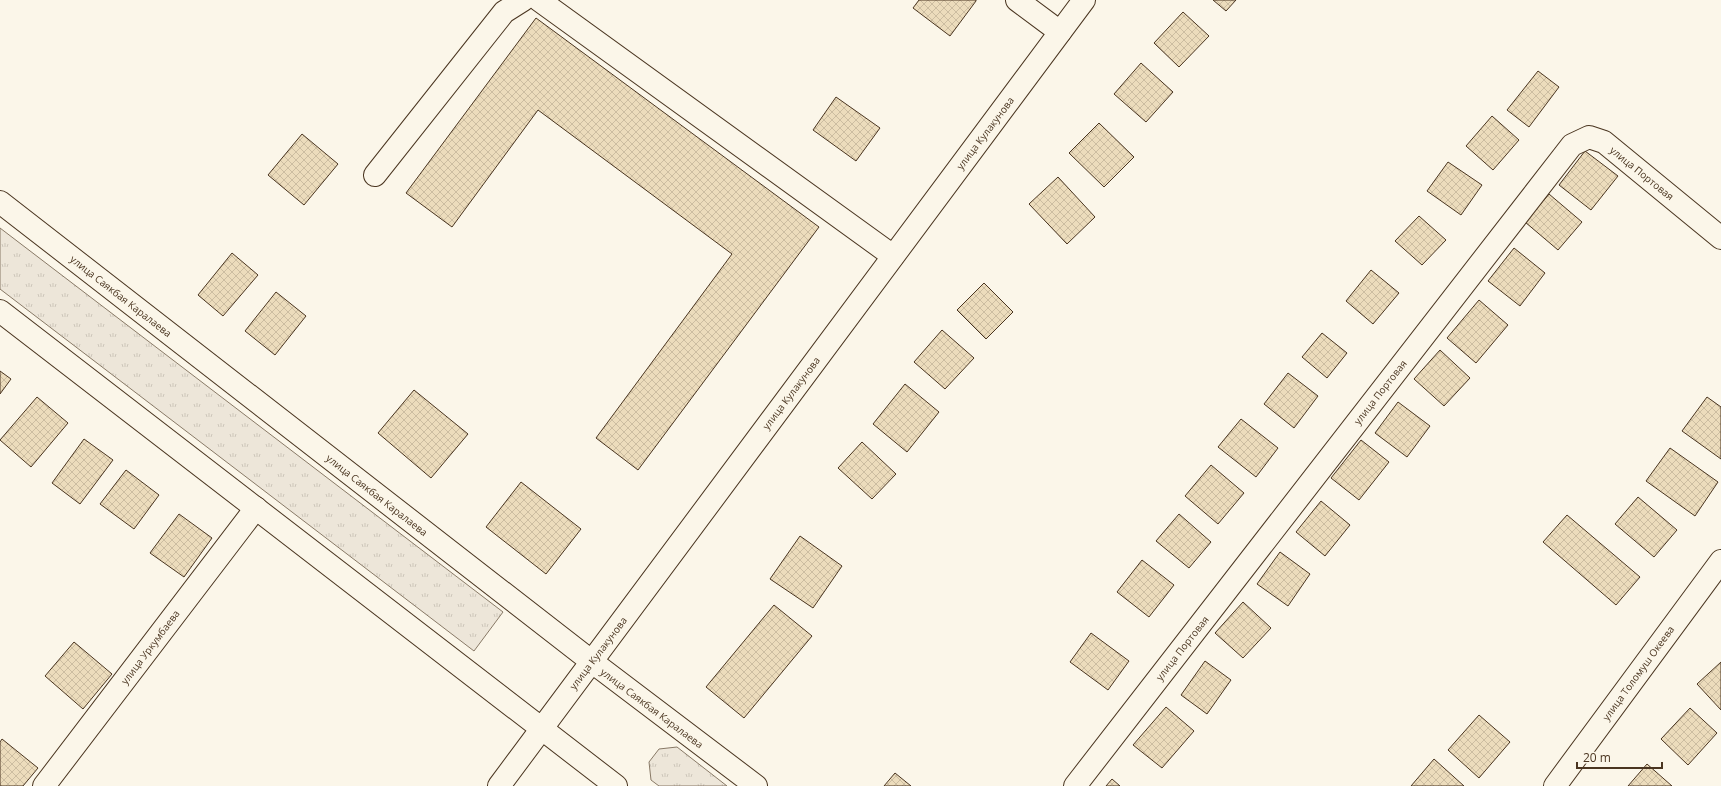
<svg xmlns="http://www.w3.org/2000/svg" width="1721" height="786" font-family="'Open Sans',sans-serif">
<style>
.grass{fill:url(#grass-tufts);stroke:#887966}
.building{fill:url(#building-cross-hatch);stroke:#4a3520}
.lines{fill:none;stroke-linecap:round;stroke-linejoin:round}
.minor-casing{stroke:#4a3520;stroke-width:24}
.tertiary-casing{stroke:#4a3520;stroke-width:24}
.minor{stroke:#fbf6e9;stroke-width:22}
.tertiary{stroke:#fbf6e9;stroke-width:22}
.labels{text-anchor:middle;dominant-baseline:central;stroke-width:3;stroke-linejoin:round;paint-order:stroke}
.street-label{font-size:10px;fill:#4a3520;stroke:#fbf6e9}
</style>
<defs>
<pattern id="grass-tufts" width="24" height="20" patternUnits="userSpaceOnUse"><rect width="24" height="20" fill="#ede6d9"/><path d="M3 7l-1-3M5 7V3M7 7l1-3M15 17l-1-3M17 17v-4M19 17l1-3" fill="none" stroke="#cdc6ba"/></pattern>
<pattern id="building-cross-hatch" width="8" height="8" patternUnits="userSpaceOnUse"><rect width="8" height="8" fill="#ecdcbc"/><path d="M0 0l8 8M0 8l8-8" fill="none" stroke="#ccbda1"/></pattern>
</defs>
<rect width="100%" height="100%" fill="#fbf6e9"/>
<path class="grass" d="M0 228 503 612 474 651 0 289Z
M677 747 727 786H659L651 780 649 762 659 749Z"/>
<path class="building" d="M919 0H976V1L950 36 913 8Z
M1213 0H1236L1226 11Z
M1183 12 1209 36 1179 67 1154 43Z
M536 18 819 227 638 470 596 438 732 254 538 110 452 227 406 193Z
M1141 63 1173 92 1146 122 1114 94Z
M1538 71 1559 87 1529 127 1507 110Z
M836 97 880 128 856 161 813 130Z
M1492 116 1519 140 1493 170 1466 146Z
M1099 123 1134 157 1104 187 1069 153Z
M302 134 338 164 304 205 268 175Z
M1585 151 1618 176 1591 210 1559 185Z
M1448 162 1482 185 1461 215 1427 191Z
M1058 177 1095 217 1067 244 1029 204Z
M1549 194 1582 222 1558 250 1525 222Z
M1419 216 1446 240 1422 265 1395 241Z
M1514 248 1545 273 1520 306 1488 281Z
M232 253 258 275 223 316 198 295Z
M1371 270 1399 293 1373 324 1346 301Z
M984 283 1013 312 986 339 957 310Z
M276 292 306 316 275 355 245 331Z
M1479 300 1508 325 1476 363 1447 338Z
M942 330 974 358 945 389 914 362Z
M1322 333 1347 353 1327 378 1302 357Z
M1440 350 1470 378 1444 406 1414 379Z
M0 371 11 379 0 394Z
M1288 373 1318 396 1294 428 1264 404Z
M905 384 939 412 907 452 873 424Z
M414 390 468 434 431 478 378 433Z
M37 397 68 423 31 467 0 440Z
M1707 397 1721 407V459L1682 431Z
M1398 402 1430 426 1407 457 1375 433Z
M1241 419 1278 448 1256 477 1218 447Z
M84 439 113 460 80 504 52 483Z
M1361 440 1389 462 1359 500 1331 478Z
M862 442 896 474 872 499 838 468Z
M1670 448 1718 482 1695 516 1646 481Z
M1211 465 1244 493 1218 524 1185 496Z
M126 470 159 495 134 529 100 504Z
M521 482 581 529 546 574 486 527Z
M1638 497 1677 530 1654 557 1615 524Z
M1321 501 1350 525 1325 556 1296 532Z
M179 514 212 538 184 577 150 553Z
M1179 514 1211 542 1189 568 1156 541Z
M1567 515 1640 577 1616 605 1543 542Z
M800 536 842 566 813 608 770 579Z
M1280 552 1310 574 1288 606 1257 584Z
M1142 560 1174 585 1149 617 1117 592Z
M1243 602 1271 628 1243 658 1215 633Z
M774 605 812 636 744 718 706 687Z
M1091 633 1129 661 1108 690 1070 662Z
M74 642 112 674 83 709 45 676Z
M1205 661 1231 680 1207 714 1181 695Z
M1721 662V710L1697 684Z
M1166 707 1194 731 1162 768 1133 745Z
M1690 708 1717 733 1688 765 1661 739Z
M1479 715 1510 742 1479 778 1448 750Z
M2 739 38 768 23 786H0V742Z
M1434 759 1464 786H1411Z
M1647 764 1672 786H1628Z
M895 773 911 786H884Z
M1112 779 1120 786H1106Z"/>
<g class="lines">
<defs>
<path id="minor" d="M539 0 893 256
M1017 0 1060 32
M375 175 504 12 523 0
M44 786 256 508
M1075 786 1572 145 1589 137 1604 142 1721 238"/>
<path id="tertiary" d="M0 202 591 661 756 786
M0 311 616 786
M499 786 1084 0
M1555 786 1721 561"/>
</defs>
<use href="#minor" class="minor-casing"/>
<use href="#tertiary" class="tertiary-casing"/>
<use href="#minor" class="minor"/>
<use href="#tertiary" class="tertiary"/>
</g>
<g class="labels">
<g class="street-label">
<text transform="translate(985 133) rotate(-53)">улица Кулакунова</text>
<text transform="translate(1642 173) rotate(39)">улица Портовая</text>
<text transform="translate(121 296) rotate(38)">улица Саякбая Каралаева</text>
<text transform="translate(1380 392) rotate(-52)">улица Портовая</text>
<text transform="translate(791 393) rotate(-53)">улица Кулакунова</text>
<text transform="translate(377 495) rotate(38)">улица Саякбая Каралаева</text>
<text transform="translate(150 647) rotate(-53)">улица Уркумбаева</text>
<text transform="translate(1182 648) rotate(-52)">улица Портовая</text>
<text transform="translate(598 653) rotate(-53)">улица Кулакунова</text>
<text transform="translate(1638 673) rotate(-54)">улица Толомуш Океева</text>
<text transform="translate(652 708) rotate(37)">улица Саякбая Каралаева</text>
</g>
</g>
<path d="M1577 762v6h85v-6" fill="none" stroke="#4a3520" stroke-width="2"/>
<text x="1583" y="762" font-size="12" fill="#4a3520" stroke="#fbf6e9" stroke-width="3" paint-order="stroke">20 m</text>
</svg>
